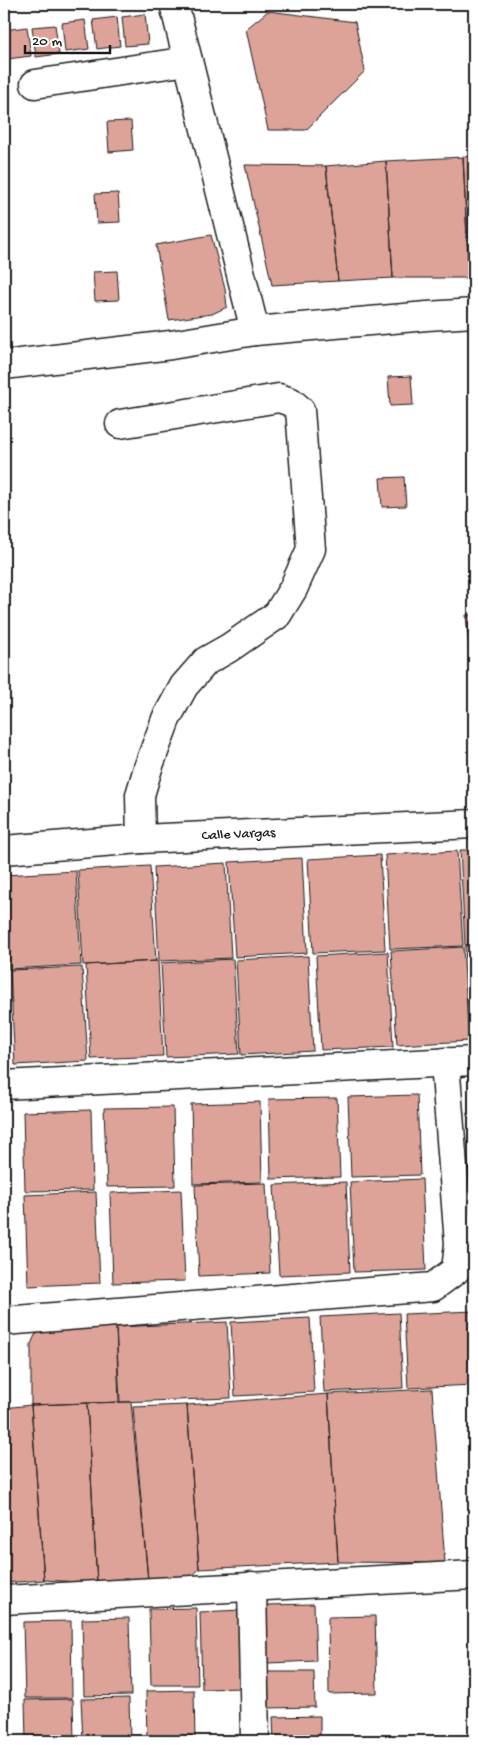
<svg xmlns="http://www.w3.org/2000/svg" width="478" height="1745" font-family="'Gochi Hand',sans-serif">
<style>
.building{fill:#dda399;stroke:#1c1c1c}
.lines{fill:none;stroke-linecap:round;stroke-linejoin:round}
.minor-casing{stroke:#1c1c1c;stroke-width:31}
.minor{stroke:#fff;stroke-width:28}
.labels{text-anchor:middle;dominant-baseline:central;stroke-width:5;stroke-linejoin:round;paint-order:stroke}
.street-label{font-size:14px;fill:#1c1c1c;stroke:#fff}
</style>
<rect width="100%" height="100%" fill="#fff"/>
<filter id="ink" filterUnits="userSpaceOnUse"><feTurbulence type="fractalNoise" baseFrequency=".02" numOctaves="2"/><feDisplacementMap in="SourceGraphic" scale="10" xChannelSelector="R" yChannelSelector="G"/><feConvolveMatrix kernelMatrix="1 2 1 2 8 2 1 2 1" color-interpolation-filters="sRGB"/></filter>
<g filter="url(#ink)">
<path class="building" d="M268 11 355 22 365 71 306 130H268L246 29Z
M145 14 148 44 125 46 122 17Z
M117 17 120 46 97 49 93 20Z
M85 20 89 49 65 52 62 23Z
M55 25 59 54 36 57 32 27Z
M27 27 31 56 7 59 4 30Z
M131 121 133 150 109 152 107 122Z
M474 156V278H469L463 157Z
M463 157 469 278H393L386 161Z
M386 161 393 278 338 281 326 166Z
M245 165 326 166 338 281 272 285Z
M118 193 120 222 97 223 95 194Z
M211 235 225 289 227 307 212 314 169 320 156 245Z
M117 271 119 300 95 301 93 272Z
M411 376 413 405 390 406 388 377Z
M404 477 406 506 382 507 380 478Z
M466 615H474V706Z
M460 850H474V945H465Z
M457 851 463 946 390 949 385 855Z
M380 855 385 950 313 953 308 859Z
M302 858 307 953 235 957 229 862Z
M226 863 231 958 159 961 154 867Z
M150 866 156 961 83 965 78 870Z
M76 871 81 965 9 969 4 875Z
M474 945V1040H470L465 946Z
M463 947 469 1041 397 1045 391 951Z
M388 952 393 1047 321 1050 316 956Z
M308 956 313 1051 241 1055 236 960Z
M233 959 239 1054 166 1057 161 963Z
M158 961 163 1056 91 1059 86 965Z
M82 967 88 1061 15 1065 10 970Z
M417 1095 420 1175 351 1177 348 1097Z
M337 1098 340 1177 271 1179 269 1099Z
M260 1102 262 1182 193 1184 191 1104Z
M173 1107 175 1186 107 1187 104 1108Z
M91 1110 93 1190 25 1191 23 1112Z
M474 1166V1201L467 1168Z
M422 1179 426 1270 354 1272 350 1182Z
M346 1182 350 1272 279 1275 274 1185Z
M266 1183 270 1273 199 1276 195 1185Z
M181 1190 185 1281 113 1283 110 1193Z
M96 1192 100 1283 28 1286 25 1195Z
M474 1311V1385L408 1388 404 1314Z
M399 1313 403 1388 324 1392 320 1317Z
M310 1318 314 1392 235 1396 231 1322Z
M227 1322 231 1398 120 1402 116 1327Z
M116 1327 119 1402 31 1405V1344L35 1335 44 1330Z
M432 1389 445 1563 338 1562 328 1394Z
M328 1394 338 1562 199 1569 187 1405Z
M131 1402 148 1580 97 1583 87 1403Z
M87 1403 97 1583 44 1580 31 1405Z
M31 1405 44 1580 4 1583V1408Z
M187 1405 199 1569 190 1579 148 1580 133 1407Z
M314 1604 316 1661 268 1663 266 1605Z
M196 1608 198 1685H151L149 1609Z
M242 1610 245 1688 202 1689 200 1612Z
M375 1616 377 1693 329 1694 328 1617Z
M4 1618 6 1694H4Z
M129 1618 131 1695 84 1696 82 1619Z
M71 1621 72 1698H25L23 1622Z
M268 1672H314L315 1707 269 1708Z
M194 1690 195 1741H147L146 1691Z
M4 1698H9L10 1741H4Z
M129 1698 130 1741H83L81 1699Z
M73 1699 74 1741H26L25 1700Z
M320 1716V1741H274L273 1717Z"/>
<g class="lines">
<defs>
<g id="minor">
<path d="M174 4 255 331"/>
<path d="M35 84 188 61"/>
<path d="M4 365 171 345 255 331 427 316 474 313"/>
<path d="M120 424 279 398 291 402 300 410 311 549 293 589 277 615 229 648 206 661 184 686 166 719 148 768 140 795 141 839"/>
<path id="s1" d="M4 850 141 839 474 824"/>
<path d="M4 1085 474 1061"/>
<path d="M4 1321 433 1287 456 1270 459 1244 445 1062"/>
<path d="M252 1586 255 1741"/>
<path d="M4 1600 474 1575"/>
</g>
</defs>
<use href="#minor" class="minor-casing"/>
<use href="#minor" class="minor"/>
</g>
</g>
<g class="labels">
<g class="street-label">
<text stroke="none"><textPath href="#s1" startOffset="235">Calle Vargas</textPath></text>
</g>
</g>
<rect width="478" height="1745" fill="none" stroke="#fff" stroke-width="20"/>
<rect x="10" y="10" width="458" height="1725" fill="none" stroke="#1c1c1c" stroke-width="2" filter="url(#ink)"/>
<path d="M25 45v8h85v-8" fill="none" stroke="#1c1c1c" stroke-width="2.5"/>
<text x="32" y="45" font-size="15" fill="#1c1c1c" stroke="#ffffff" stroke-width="4" paint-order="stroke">20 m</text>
</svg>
